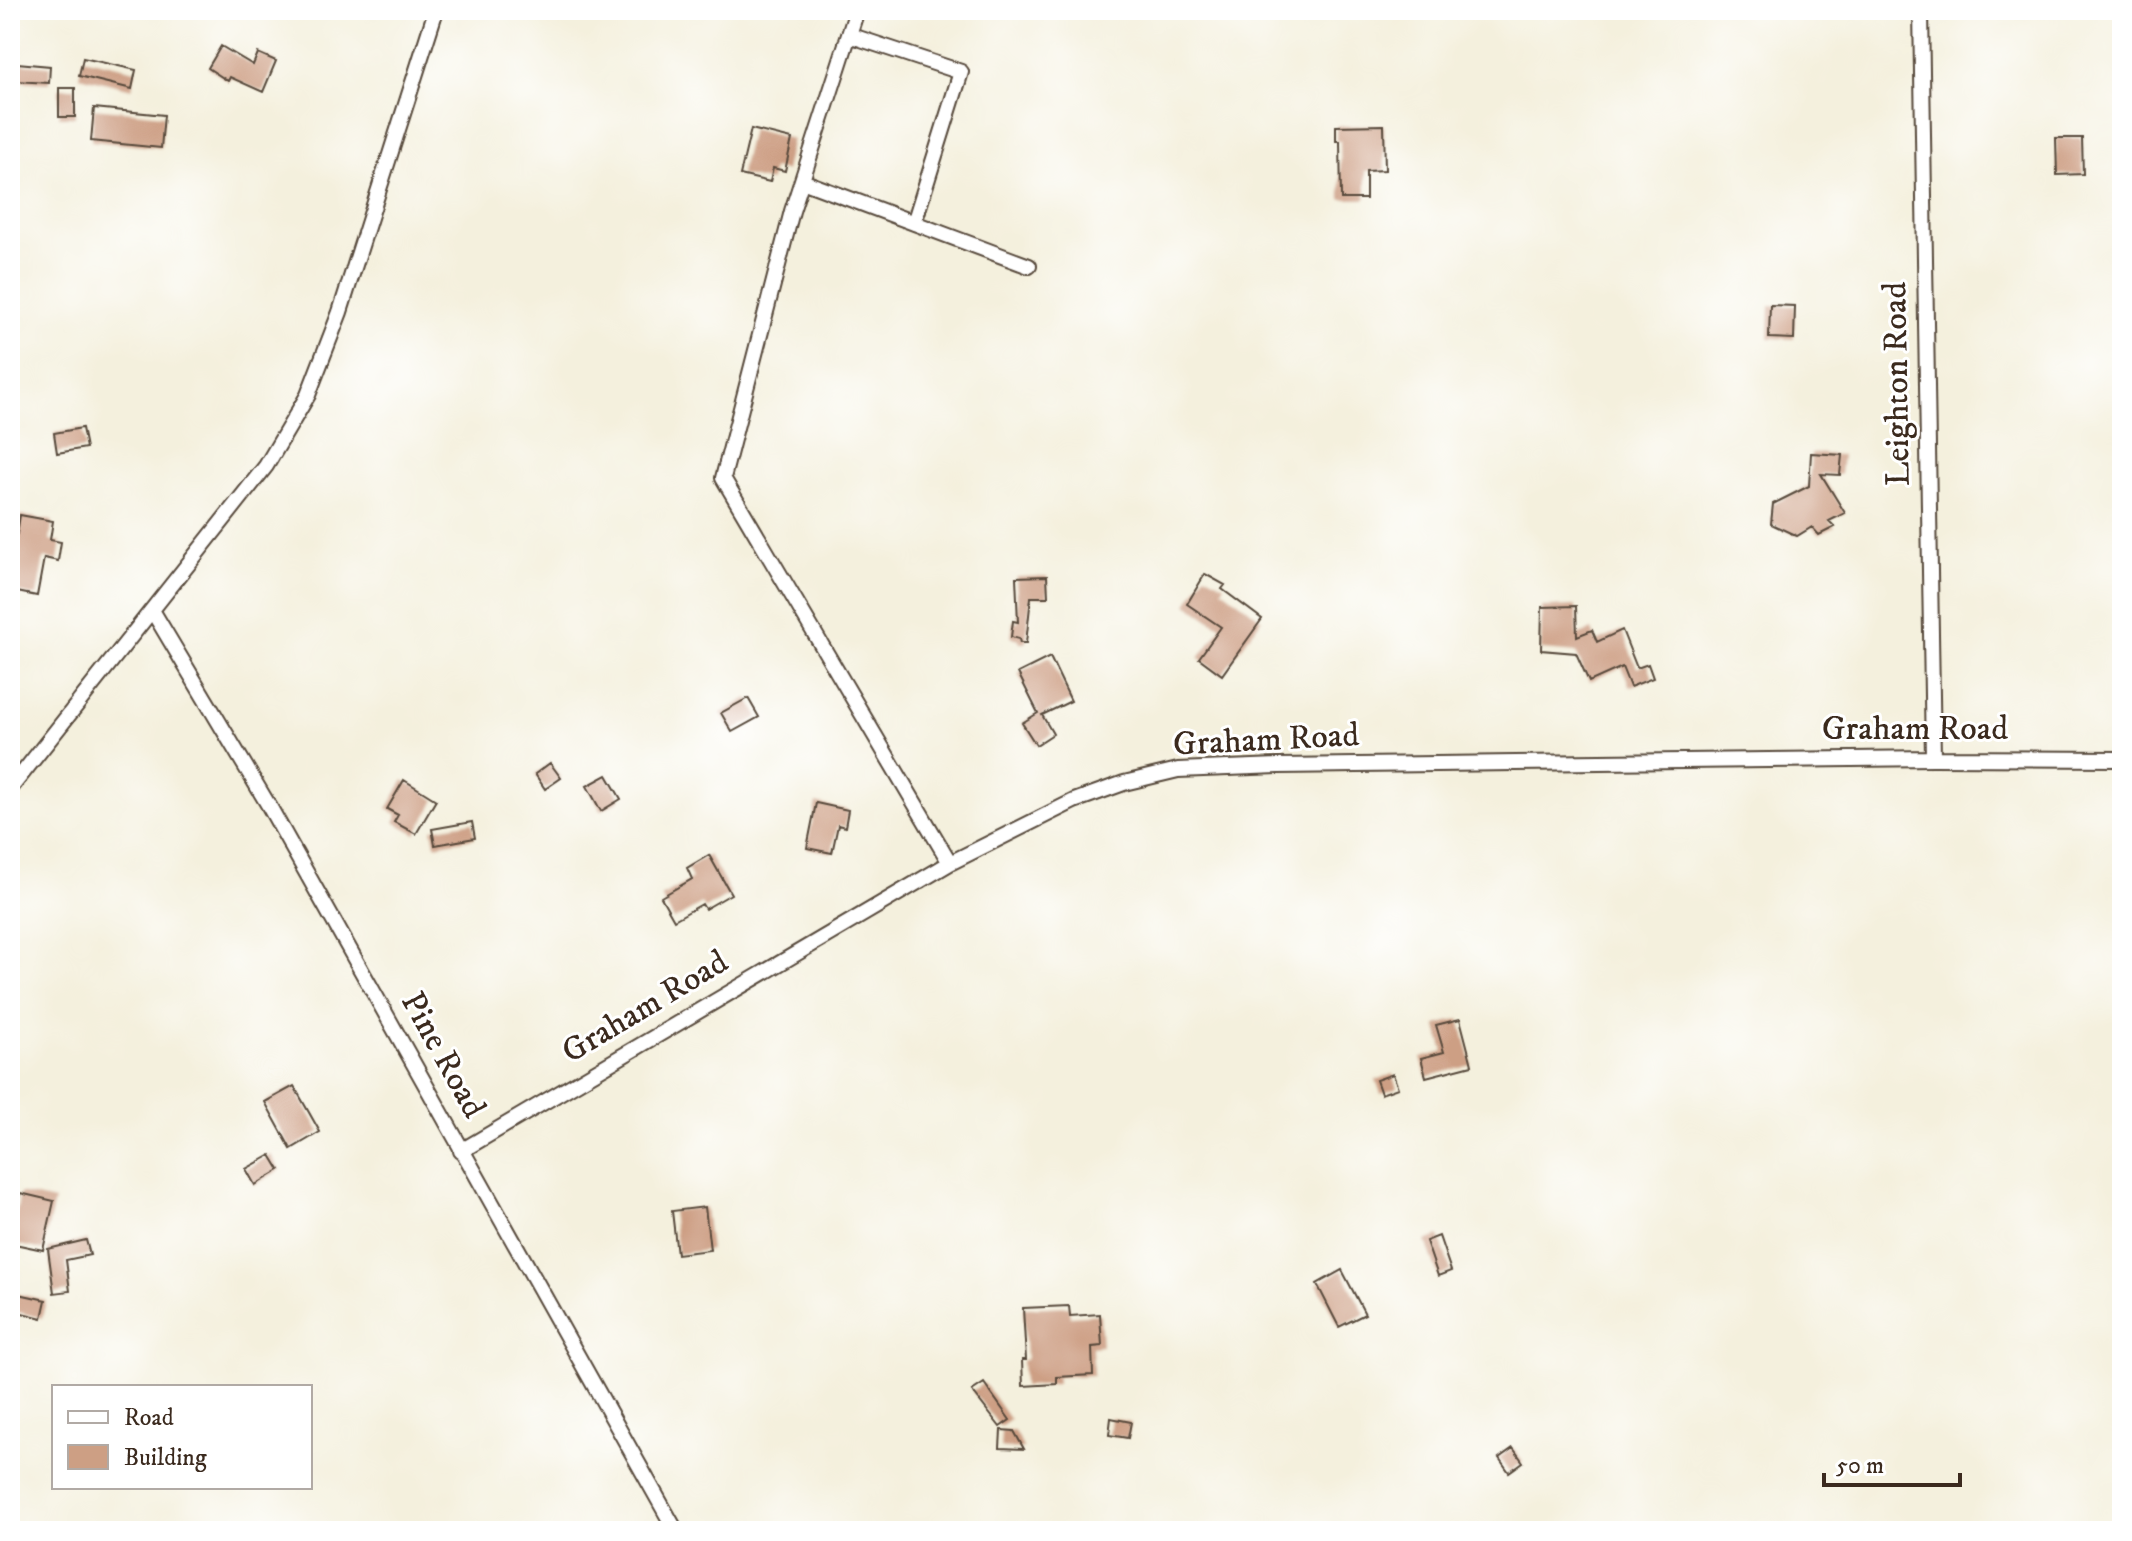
<svg xmlns="http://www.w3.org/2000/svg" width="2132" height="1541" font-family="'IM FELL DW Pica',serif">
<style>
.building{fill:#cd9f84}
.lines{fill:none;stroke-linecap:round;stroke-linejoin:round}
.minor-casing{stroke:#57483b;stroke-width:18}
.minor{stroke:#fff;stroke-width:14}
.labels{text-anchor:middle;dominant-baseline:central;stroke-width:6;stroke-linejoin:round;paint-order:stroke}
.street-label{font-size:34px;fill:#3b2a1e;stroke:#fff}
</style>
<rect width="100%" height="100%" fill="#fff"/>
<filter id="ink" filterUnits="userSpaceOnUse"><feTurbulence type="fractalNoise" baseFrequency=".0125" numOctaves="2"/><feDisplacementMap in="SourceGraphic" scale="16" xChannelSelector="R" yChannelSelector="G"/><feConvolveMatrix kernelMatrix="1 2 1 2 8 2 1 2 1" color-interpolation-filters="sRGB"/></filter>
<filter id="wash" filterUnits="userSpaceOnUse"><feTurbulence type="fractalNoise" baseFrequency=".006" numOctaves="4" result="noise"/><feDisplacementMap in="SourceGraphic" scale="32" xChannelSelector="R" yChannelSelector="G"/><feGaussianBlur stdDeviation="1.8" result="paint"/><feColorMatrix in="noise" values="0 0 0 0 0 0 0 0 0 0 0 0 0 0 0 0 0 1.4 0 .05"/><feComposite in="paint" operator="in"/></filter>
<g filter="url(#wash)">
<rect width="100%" height="100%" fill="#f4f0dd"/>
<g id="blocks">
<path class="building" d="M221 46 253 65 258 53 276 61 263 92 230 77 228 81 208 68Z
M83 58 136 70 132 89 79 76Z
M17 63 50 66 49 83 16 81Z
M59 88H75V117H59Z
M94 108 164 115 161 148 91 141Z
M1384 125 1385 170 1366 171V199H1341L1340 141H1336V126Z
M751 129 792 139 785 171 773 168 770 182 740 175Z
M2056 138H2082L2083 174 2057 175Z
M1770 305 1795 306 1794 339 1769 338Z
M82 428 86 448 57 453 54 433Z
M1811 453 1842 455 1840 475 1821 474 1845 513 1829 521 1835 527 1819 535 1812 527 1797 536 1771 524 1773 504 1809 486Z
M20 515 53 521 50 540 61 542 58 561 44 558 37 596 12 591 13 587H10V546L13 533 17 534Z
M1205 574 1225 585 1222 589 1262 619 1222 675 1199 658 1221 627 1187 604Z
M1047 576 1048 597H1031L1026 643H1020L1019 639 1011 637 1013 621 1018 622 1016 577Z
M1576 606 1577 636 1592 630 1597 642 1622 630 1637 668 1648 664 1653 678 1630 687 1622 667 1589 682 1576 653 1541 650 1542 607Z
M1050 657 1071 701 1042 715 1053 734 1036 745 1022 723 1038 713 1018 673Z
M748 698 759 717 732 732 721 713Z
M550 763 561 778 545 789 535 774Z
M607 775 621 799 601 811 587 786Z
M404 780 436 800 416 834 394 822 398 815 387 809Z
M816 803 848 810 845 827 838 825 832 853 807 848Z
M472 822 475 838 435 845 432 829Z
M709 855 731 894 705 909 702 904 674 920 661 897 692 879 687 868Z
M1460 1019 1472 1065 1426 1077 1421 1058 1444 1052 1436 1025Z
M1393 1074 1398 1088 1381 1094 1376 1080Z
M294 1086 320 1132 291 1149 265 1102Z
M271 1155 280 1170 255 1185 246 1169Z
M20 1193 54 1201 43 1250 10 1243Z
M705 1207 710 1250 677 1254 672 1211Z
M1439 1236 1451 1271 1438 1276 1426 1241Z
M86 1240 90 1255 66 1260 70 1291 54 1293 48 1249Z
M1342 1270 1365 1314 1339 1327 1317 1284Z
M10 1292 46 1300 42 1318 10 1310Z
M1069 1306 1070 1316 1100 1314 1102 1346 1092 1347 1093 1375 1057 1377V1384L1023 1386 1022 1360H1026L1023 1308Z
M984 1383 1010 1420 1000 1427 972 1391Z
M1111 1418 1131 1422 1128 1438 1109 1435Z
M1001 1430 1014 1431 1024 1449 1000 1448Z
M1513 1448 1523 1462 1509 1472 1499 1458Z"/>
</g>
</g>
<g filter="url(#ink)">
<use href="#blocks" fill-opacity="0" stroke="#57483b" stroke-width="2"/>
<g class="lines">
<defs>
<path id="minor" d="M857 10 792 211 723 478 950 863
M1921 10 1933 758
M849 35 961 72 914 223
M802 181 1029 266
M152 610 269 806 676 1531
M10 789 266 466 308 395 340 312 436 10
M461 1151 950 863 1074 801 1124 783 1178 770 1278 766 1933 758 2122 759"/>
</defs>
<use href="#minor" class="minor-casing"/>
<use href="#minor" class="minor"/>
</g>
</g>
<g class="labels">
<g class="street-label">
<text transform="translate(1897 384) rotate(-91)">Leighton Road</text>
<text x="1915" y="729">Graham Road</text>
<text transform="translate(1266 740) rotate(-3)">Graham Road</text>
<text transform="translate(645 1007) rotate(-31)">Graham Road</text>
<text transform="translate(443 1055) rotate(61)">Pine Road</text>
</g>
</g>
<rect width="2132" height="1541" fill="none" stroke="#fff" stroke-width="40"/>
<rect x="52" y="1385" width="260" height="104" fill="#ffffff" stroke="#b1aaa5" stroke-width="2"/>
<rect x="68" y="1411" width="40" height="12" fill="#ffffff" stroke="#b1aaa5" stroke-width="2"/>
<text x="124" y="1425" font-size="24" fill="#3b2a1e">Road</text>
<rect x="68" y="1445" width="40" height="24" fill="#cd9f84" stroke="#b1aaa5" stroke-width="2"/>
<text x="124" y="1465" font-size="24" fill="#3b2a1e">Building</text>
<path d="M1824 1473v12h136v-12" fill="none" stroke="#3b2a1e" stroke-width="4"/>
<text x="1836" y="1473" font-size="24" fill="#3b2a1e" stroke="#ffffff" stroke-width="6" paint-order="stroke">50 m</text>
</svg>
